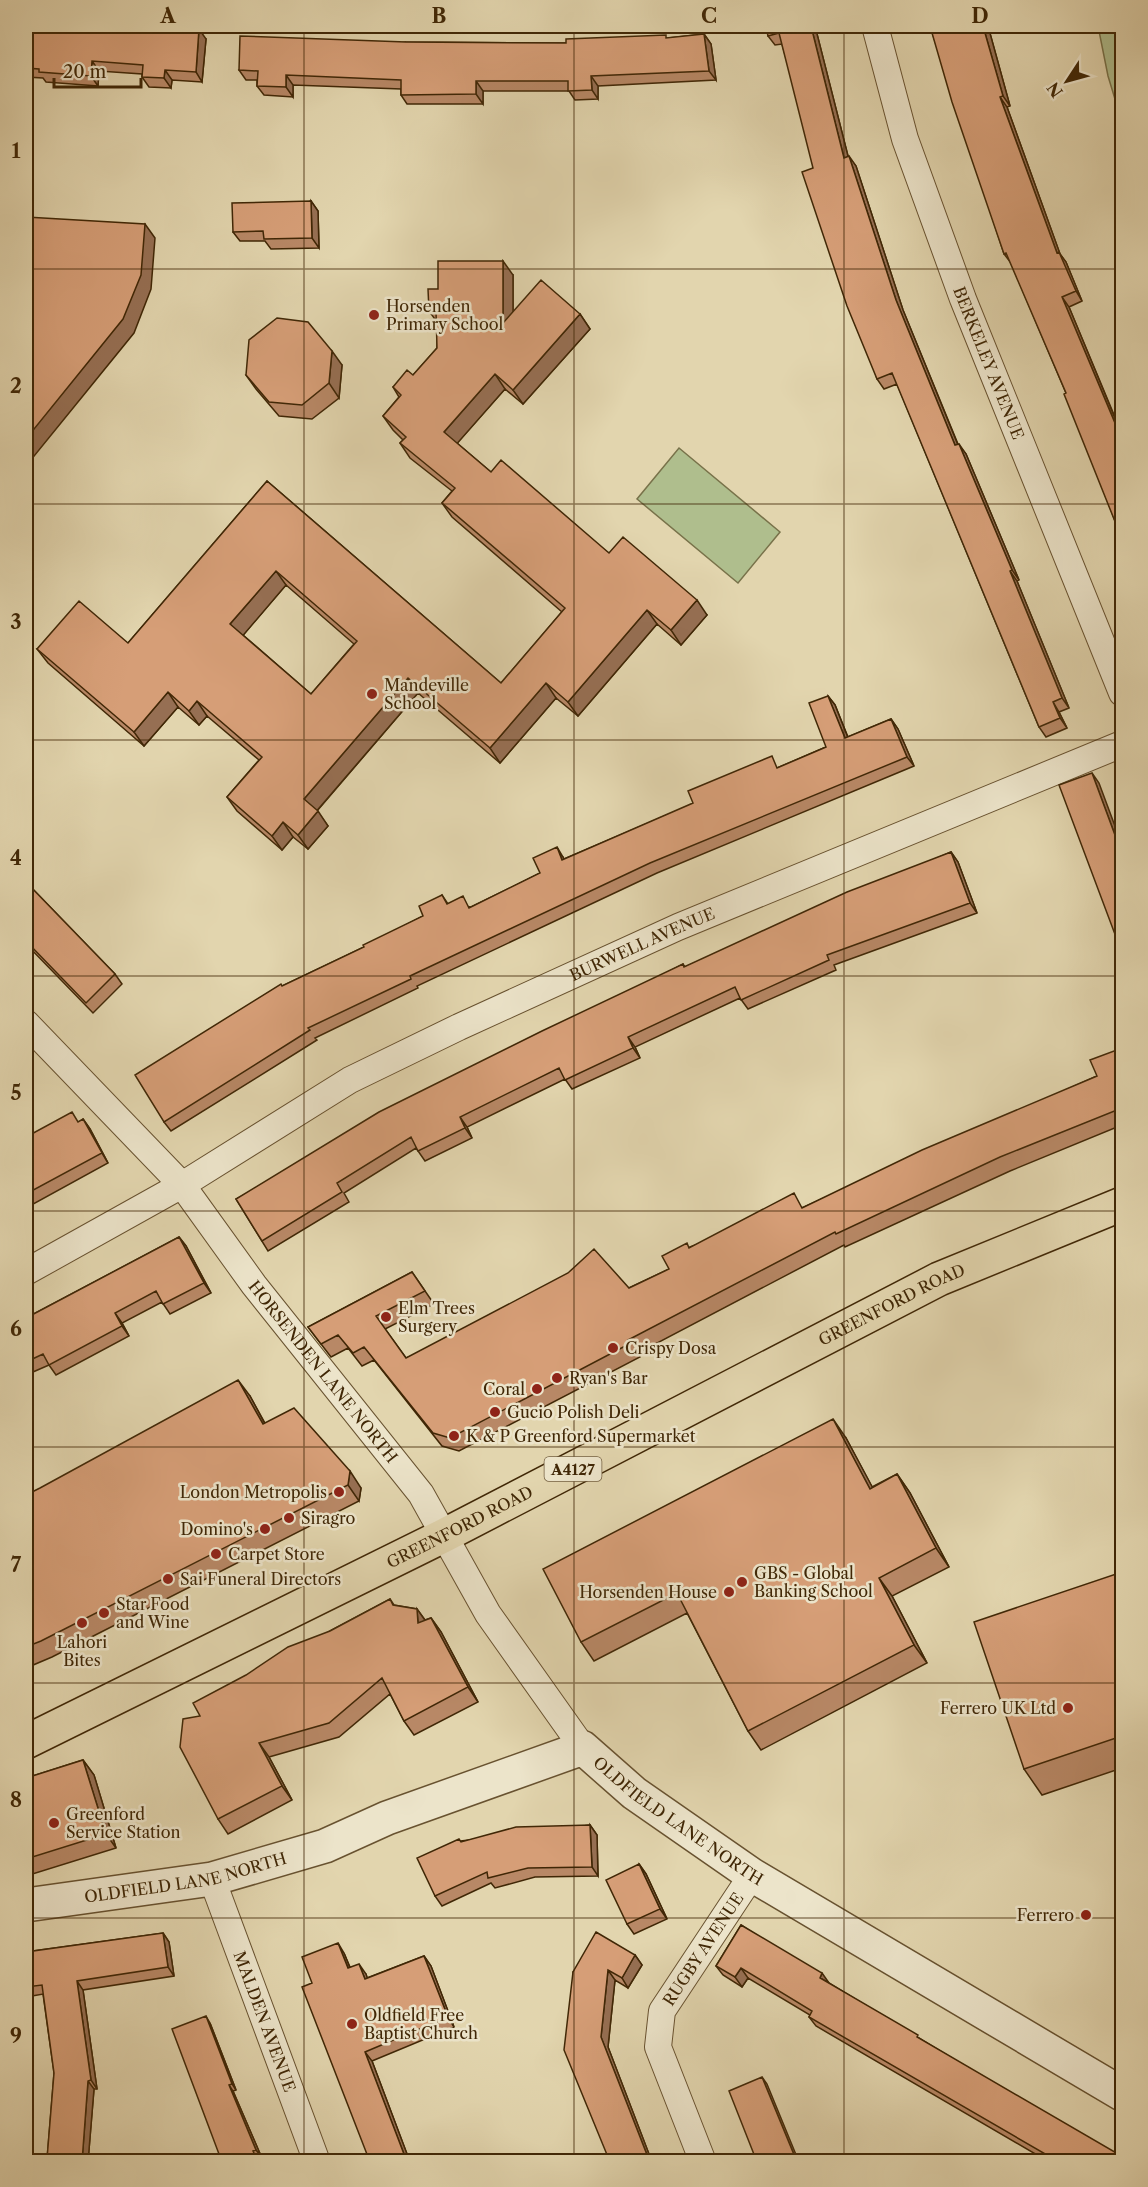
<svg xmlns="http://www.w3.org/2000/svg" width="1148" height="2187" font-family="'Libre Caslon Text',serif">
<style>
.grass{fill:#afbe8d;stroke:#78724a;stroke-width:1.5}
.lines{fill:none;stroke-linecap:round;stroke-linejoin:round}
.minor-casing{stroke:#685230;stroke-width:28}
.tertiary-casing{stroke:#685230;stroke-width:36}
.primary-casing{stroke:#402706;stroke-width:36}
.minor{stroke:#ece4ca;stroke-width:26}
.tertiary{stroke:#ece4ca;stroke-width:33}
.primary{stroke:#e2d5ae;stroke-width:33}
.wall{fill:#b88866;stroke:#402706;stroke-width:1.5;fill-rule:evenodd}
.shaded-wall{fill:#966f53;stroke:#402706;stroke-width:1.5}
.building{fill:#d69e77;stroke:#402706;stroke-width:1.5;fill-rule:evenodd}
.grid{fill:none;stroke:#402706;stroke-width:1.5;stroke-opacity:0.55}
.poi-dot{fill:#8f2418;stroke:#ece4ca;stroke-width:2}
.labels{text-anchor:middle;dominant-baseline:central;stroke-width:5;stroke-linejoin:round;paint-order:stroke}
.shield{fill:#ece4ca;stroke:#746041;stroke-width:1.5}
.shield-label{font-size:15px;font-weight:bold;fill:#402706}
.poi-label{font-size:16px;fill:#402706;stroke:#ece4ca;text-anchor:start}
.street-label{font-size:16px;fill:#402706;stroke:#ece4ca}
.neatline{fill:none;stroke:#402706;stroke-width:2}
.grid-label{font-size:20px;text-anchor:middle;font-weight:bold;fill:#402706}
</style>
<rect width="100%" height="100%" fill="#e2d5ae"/>
<filter id="stains"><feTurbulence type="fractalNoise" baseFrequency=".00333" numOctaves="4"/><feColorMatrix values="0 0 0 0 .2 0 0 0 0 .09 0 0 0 0 .02 0 0 0 .5 -.17"/></filter>
<radialGradient id="worn" r=".72"><stop offset=".6" stop-color="#630" stop-opacity="0"/><stop offset="1" stop-color="#630" stop-opacity=".3"/></radialGradient>
<path class="grass" d="M1098 26H1122V122L1108 76Z
M679 448 780 532 738 583 637 499Z"/>
<g class="lines">
<defs>
<g id="minor">
<path id="s1" d="M875 26 905 139 963 299 1122 693"/>
<path id="s2" d="M26 1023 182 1185 254 1285 421 1494 488 1614 583 1748"/>
<path id="s3" d="M26 1272 182 1185 350 1080 459 1027 678 927 1122 744"/>
<path id="s4" d="M212 1879 317 2162"/>
<path id="s5" d="M703 2162 658 2047 662 2011 752 1875"/>
</g>
<g id="tertiary">
<path id="s6" d="M26 1905 212 1879 325 1846 387 1818 583 1748 634 1793 752 1875 1122 2094"/>
</g>
<g id="primary">
<path id="s7" d="M26 1742 443 1536 939 1279 1122 1204"/>
</g>
</defs>
<use href="#minor" class="minor-casing"/>
<use href="#tertiary" class="tertiary-casing"/>
<use href="#primary" class="primary-casing"/>
<use href="#minor" class="minor"/>
<use href="#tertiary" class="tertiary"/>
<use href="#primary" class="primary"/>
</g>
<path class="wall" d="M26 26 206 39 202 82 172 80 171 88 149 87 142 77V74L99 71 98 86 46 82 43 78 26 77Z
M766 26H815L848 156 856 166 903 310 958 444 966 454 1019 580 1017 581 1069 708 1059 712 1067 728 1046 737 1039 727 897 384 884 389 877 379 782 44 775 45 768 36Z
M930 26H988L1010 106 1007 107 1060 254 1066 262 1082 301 1069 307 1117 422 1122 539 1066 393 1011 263 1004 254Z
M704 34 711 44 716 80 598 86V99L575 100 569 91H483V104H407L401 95V89L293 85V97L264 95 257 86V80H246L239 70 406 42 566 43 668 38Z
M311 201 318 211 319 248 271 249 265 241H240L233 232Z
M513 275V312L580 314 590 329 523 404 505 389 457 443 491 472 609 553 707 615 681 645 657 624 578 716 556 698 500 763 418 693 317 811 328 826 308 849 293 837 282 850 237 811 227 797 259 760 207 716 199 725 178 707 144 746 48 663 37 649 128 643 267 481 501 683 562 612 452 517 442 503 452 491 410 458 400 443 403 440 393 430 383 416 399 397 393 387 413 375 437 348V322L429 311 438 289ZM286 585 354 644 311 694 243 635Z
M342 365 339 398 312 419 279 416 256 389 246 375Z
M828 696 835 705 848 737 891 719 898 729 914 766 657 873 417 986 418 988 315 1038 317 1040 171 1131 164 1122 282 986 364 947 423 916 442 895 448 904 471 907 540 873 563 857 564 859 826 747Z
M951 852 958 862 977 913 834 965 836 970 748 1009 740 998 635 1047 640 1058 572 1089 565 1079 467 1127 472 1138 425 1161 416 1148 344 1193 349 1202 268 1251 236 1199 683 964 685 967Z
M26 882 115 974 122 984 93 1013 26 944Z
M1122 1048V1125L1010 1171 845 1247 844 1245 638 1353 640 1357 459 1451 442 1446 374 1360 362 1366 348 1348 331 1357 308 1327 412 1272 434 1304 385 1329 406 1358 629 1288 669 1269 690 1247 804 1207 1097 1076Z
M83 1119 90 1129 108 1163 26 1208V1137L79 1122Z
M179 1237 186 1246 211 1293 170 1314 162 1302 122 1323 129 1336 56 1375 49 1365 26 1375V1318Z
M250 1396 265 1423 361 1488 359 1501 52 1657 26 1668V1495Z
M846 1438 872 1487 897 1474 910 1493 949 1567 892 1596 927 1663 761 1750 748 1731 687 1613 594 1661 581 1642Z
M1122 1572V1768L1042 1795 1024 1769Z
M390 1599 394 1605 417 1609 425 1620 431 1618 441 1632 478 1702 414 1735 404 1721 390 1694 339 1737 269 1757 292 1800 228 1834 218 1819 200 1716 330 1631Z
M83 1760 94 1775 116 1848 26 1876V1778Z
M590 1825 597 1835 598 1876 535 1877 495 1888 491 1883 442 1906 435 1896 461 1841Z
M639 1864 646 1874 667 1919 634 1934 627 1924Z
M741 1925 829 1983 1122 2162H1049L816 2026 809 2017 810 2015 748 1978 742 1987 723 1975 716 1966Z
M163 1933 169 1942 174 1976 83 1990 97 2089H94L88 2162H42L48 2161 47 2159 54 2073 43 1994 26 1997V1952Z
M344 1953 350 1967 366 1974 367 1978 424 1956 431 1966 454 2027 372 2061 410 2162H370Z
M635 1955 642 1965 628 1988 615 1980 608 2047 652 2162H610L573 1972Z
M210 2023 236 2090 233 2091 261 2156 258 2157 259 2162H222Z"/>
<path class="shaded-wall" d="M811 26H815L851 168 844 158Z
M983 26H988L1010 106 1003 96Z
M199 29 206 39 202 82 196 72Z
M704 34 711 44 716 80 709 71Z
M92 61 99 71 98 86 91 76Z
M165 70 172 80 171 88 164 78Z
M286 75 293 85V97L286 87Z
M591 76 598 86V99L592 90Z
M476 81 483 91V104L476 94Z
M1000 97 1007 107 1060 254 1066 262 1082 301 1076 291 1057 253Z
M849 156 856 166 903 310 962 455 955 445 896 300Z
M311 201 318 211 319 248 312 238Z
M145 224 155 238 151 289 134 333 26 466V439Z
M503 261 513 275V338L503 323Z
M1062 297 1069 307 1121 433 1115 423Z
M580 314 590 329 523 404 513 390Z
M332 351 342 365 339 398 329 383Z
M495 374 505 389 454 447 444 432Z
M959 444 966 454 1019 580 1012 570Z
M276 571 286 585 240 639 230 624Z
M1010 571 1017 581 1069 708 1062 698Z
M697 600 707 615 681 645 671 630Z
M647 610 657 624 578 716 568 702Z
M408 678 418 693 314 814 304 799Z
M546 683 556 698 500 763 490 748Z
M168 692 178 707 144 746 134 732Z
M828 696 835 705 852 748 845 738Z
M197 701 207 716 199 725 189 711Z
M1053 702 1059 712 1067 728 1060 718Z
M891 719 898 729 914 766 907 757Z
M1092 773 1099 783 1122 845V854Z
M318 811 328 826 308 849 298 835Z
M283 822 293 837 282 850 272 836Z
M557 847 563 857 569 870 562 860Z
M951 852 958 862 977 913 970 903Z
M628 1037 635 1047 640 1058 633 1048Z
M460 1117 467 1127 472 1138 465 1128Z
M83 1119 90 1129 108 1163 102 1153Z
M179 1237 186 1246 211 1293 204 1283Z
M115 1313 122 1323 129 1336 122 1326Z
M238 1380 250 1396 274 1441 263 1424Z
M833 1419 846 1438 883 1507 870 1489Z
M350 1471 361 1488 359 1501 348 1485Z
M897 1474 910 1493 949 1567 936 1548Z
M879 1578 892 1596 927 1663 914 1645Z
M417 1609 427 1623H418Z
M431 1618 441 1632 478 1702 468 1687Z
M259 1743 269 1757 292 1800 282 1786Z
M83 1760 94 1775 116 1848 106 1834Z
M590 1825 597 1835 598 1876 592 1867Z
M639 1864 646 1874 667 1919 660 1909Z
M163 1933 169 1942 174 1976 168 1967Z
M338 1943 344 1953 354 1978 348 1968Z
M635 1955 642 1965 628 1988 622 1978Z
M424 1956 431 1966 454 2027 448 2017Z
M359 1964 366 1974 371 1989 365 1979Z
M741 1968 748 1978 742 1987 735 1977Z
M608 1970 615 1980 608 2047 652 2162H650L649 2160 601 2037Z
M822 1973 829 1983 820 1978Z
M77 1981 83 1990 97 2089 91 2080Z
M206 2016 210 2023 236 2090 232 2084Z
M365 2052 372 2061 410 2162H407Z
M762 2077 767 2084 799 2162H797Z
M88 2081 94 2089 88 2162H82Z
M229 2085 233 2091 261 2156 256 2150Z"/>
<path class="building" d="M26 26H158L199 29 196 72 165 70 164 78 142 77 143 65 92 61 91 76 39 72V69L26 68Z
M766 26H811L844 158 849 156 896 300 955 445 959 444 1012 570 1010 571 1062 698 1053 702 1060 718 1039 727 892 373 877 379 847 306 802 172 813 168 779 33 768 36Z
M930 26H983L1003 96 1000 97 1057 253 1059 252 1076 291 1062 297 1115 423 1122 421V539L1064 394 1066 393 1006 253 1004 254 952 102Z
M704 34 709 71 591 76 592 90 568 91V81H476V94L401 95V80L286 75V87L257 86 258 71 239 70 240 36 406 42 566 43V39L666 35V38Z
M311 201 312 238 264 239 263 231 233 232 232 203Z
M26 217 145 224 141 275 123 319 26 439Z
M438 261H503V323L541 280 580 314 513 390 495 374 444 432 491 472 501 460 609 553 623 537 697 600 671 630 647 610 568 702 546 683 490 748 408 678 304 799 318 811 298 835 283 822 272 836 227 797 262 757 197 701 189 711 168 692 134 732 37 649 79 601 128 643 267 481 501 683 565 608 442 503 455 488 400 443 406 437 383 416 401 395 393 387 407 370 413 375 437 348 436 311H429L428 289H438ZM276 571 357 641 311 694 230 624Z
M277 318 308 322 332 351 329 383 302 405 269 402 246 375 249 340Z
M828 696 845 738 891 719 907 757 650 863 410 976 411 979 308 1028 310 1030 164 1122 135 1075 281 984 282 986 364 947 363 945 423 916 419 906 442 895 447 904 463 896 469 908 540 873 533 858 557 847 562 860 693 803 688 791 772 756 777 768 826 747 809 703Z
M1092 773 1122 854V953L1059 785Z
M951 852 970 903 827 955 829 960 741 1000 735 987 628 1037 633 1048 565 1080 559 1068 460 1117 465 1128 418 1151 411 1137 337 1183 342 1192 262 1241 236 1199 379 1112 542 1031 683 964 684 967 847 892Z
M26 882 115 974 86 1003 26 941Z
M1122 1048V1108L1000 1157 836 1234 835 1232 628 1340 631 1343 450 1438 433 1433 364 1347 353 1353 338 1335 321 1344 308 1327 412 1272 425 1291 376 1316 406 1358 568 1273 594 1249 629 1288 669 1269 662 1256 687 1243 689 1248 794 1193 802 1208 922 1150 1097 1076 1090 1060Z
M72 1112 78 1122 83 1119 102 1153 26 1194V1137Z
M179 1237 204 1283 163 1304 156 1291 115 1313 122 1326 49 1365 43 1354 26 1362V1318Z
M238 1380 263 1424 294 1408 350 1471 348 1485 41 1641 26 1647V1495L40 1488Z
M833 1419 870 1489 897 1474 936 1548 879 1578 914 1645 748 1731 677 1593 581 1642 543 1569Z
M1122 1572V1736L1024 1769 974 1622Z
M390 1599 393 1605 417 1609 418 1623 431 1618 468 1687 404 1721 382 1678 329 1723 259 1743 282 1786 218 1819 180 1747 183 1719 200 1716 193 1703 246 1675 288 1647 330 1631Z
M83 1760 106 1834 26 1859V1778Z
M590 1825 592 1867 528 1868 488 1878 487 1872 435 1896 417 1858 459 1839 461 1842 516 1827Z
M639 1864 660 1909 627 1924 606 1880Z
M741 1925 822 1973 820 1978 918 2035 917 2037 1118 2154H1122V2162H1059L809 2017 812 2011 741 1968 735 1977 716 1966Z
M596 1932 635 1955 622 1978 608 1970 601 2037 649 2160 646 2162H610L564 2050 573 1972Z
M163 1933 168 1967 77 1981 91 2080 88 2081 82 2162 47 2159 54 2073 42 1985 26 1987V1952Z
M338 1943 348 1968 359 1964 365 1979 424 1956 448 2017 365 2052 407 2162H370L302 1987 312 1983 302 1957Z
M206 2016 232 2084 229 2085 256 2150 253 2151 258 2162H222L172 2029Z
M762 2077 797 2162H757L729 2091Z"/>
<path class="grid" d="M304 26V2162M574 26V2162M844 26V2162M26 269H1122M26 504H1122M26 740H1122M26 976H1122M26 1211H1122M26 1447H1122M26 1683H1122M26 1918H1122"/>
<g class="poi-dot">
<circle cx="374" cy="315" r="6"/>
<circle cx="372" cy="694" r="6"/>
<circle cx="386" cy="1317" r="6"/>
<circle cx="613" cy="1348" r="6"/>
<circle cx="557" cy="1378" r="6"/>
<circle cx="537" cy="1389" r="6"/>
<circle cx="495" cy="1412" r="6"/>
<circle cx="454" cy="1436" r="6"/>
<circle cx="339" cy="1492" r="6"/>
<circle cx="289" cy="1518" r="6"/>
<circle cx="265" cy="1529" r="6"/>
<circle cx="216" cy="1554" r="6"/>
<circle cx="168" cy="1579" r="6"/>
<circle cx="742" cy="1582" r="6"/>
<circle cx="729" cy="1592" r="6"/>
<circle cx="104" cy="1613" r="6"/>
<circle cx="82" cy="1623" r="6"/>
<circle cx="1068" cy="1708" r="6"/>
<circle cx="54" cy="1823" r="6"/>
<circle cx="1086" cy="1915" r="6"/>
<circle cx="352" cy="2024" r="6"/>
</g>
<g class="labels">
<rect class="shield" x="544.5" y="1457" width="57" height="24" rx="4.5"/>
<g class="shield-label">
<text x="573" y="1469">A4127</text>
</g>
<g class="poi-label">
<text x="386" y="306">Horsenden<tspan x="386" dy="18">Primary School</tspan></text>
<text x="384" y="685">Mandeville<tspan x="384" dy="18">School</tspan></text>
<text x="398" y="1308">Elm Trees<tspan x="398" dy="18">Surgery</tspan></text>
<text x="625" y="1348">Crispy Dosa</text>
<text x="569" y="1378">Ryan's Bar</text>
<text x="525" y="1389" text-anchor="end">Coral</text>
<text x="507" y="1412">Gucio Polish Deli</text>
<text x="466" y="1436">K &amp; P Greenford Supermarket</text>
<text x="327" y="1492" text-anchor="end">London Metropolis</text>
<text x="301" y="1518">Siragro</text>
<text x="253" y="1529" text-anchor="end">Domino's</text>
<text x="228" y="1554">Carpet Store</text>
<text x="754" y="1573">GBS - Global<tspan x="754" dy="18">Banking School</tspan></text>
<text x="180" y="1579">Sai Funeral Directors</text>
<text x="717" y="1592" text-anchor="end">Horsenden House</text>
<text x="116" y="1604">Star Food<tspan x="116" dy="18">and Wine</tspan></text>
<text x="82" y="1642" text-anchor="middle">Lahori<tspan x="82" dy="18">Bites</tspan></text>
<text x="1056" y="1708" text-anchor="end">Ferrero UK Ltd</text>
<text x="66" y="1814">Greenford<tspan x="66" dy="18">Service Station</tspan></text>
<text x="1074" y="1915" text-anchor="end">Ferrero</text>
<text x="364" y="2015">Oldfield Free<tspan x="364" dy="18">Baptist Church</tspan></text>
</g>
<g class="street-label">
<text stroke="none"><textPath href="#s1" startOffset="356">BERKELEY AVENUE</textPath></text>
<text stroke="none"><textPath href="#s3" startOffset="699">BURWELL AVENUE</textPath></text>
<text stroke="none"><textPath href="#s7" startOffset="970">GREENFORD ROAD</textPath></text>
<text stroke="none"><textPath href="#s2" startOffset="459">HORSENDEN LANE NORTH</textPath></text>
<text stroke="none"><textPath href="#s7" startOffset="484">GREENFORD ROAD</textPath></text>
<text stroke="none"><textPath href="#s6" startOffset="702">OLDFIELD LANE NORTH</textPath></text>
<text stroke="none"><textPath href="#s6" startOffset="162">OLDFIELD LANE NORTH</textPath></text>
<text stroke="none"><textPath href="#s5" startOffset="234">RUGBY AVENUE</textPath></text>
<text stroke="none"><textPath href="#s4" startOffset="152">MALDEN AVENUE</textPath></text>
</g>
</g>
<rect width="1148" height="2187" fill="none" stroke="#e2d5ae" stroke-width="66"/>
<g transform="translate(1067 81) rotate(234)" stroke="#ece4ca" stroke-width="4.5" paint-order="stroke">
<path d="M0-4.5L10 22L0 15L-10 22Z" fill="#402706"/>
<text y="-9" font-size="16" font-weight="bold" text-anchor="middle" fill="#402706">N</text>
</g>
<path d="M54 78v9h87v-9" fill="none" stroke="#402706" stroke-width="3"/>
<text x="63" y="78" font-size="18" fill="#402706" stroke="#ece4ca" stroke-width="4.5" paint-order="stroke">20 m</text>
<rect x="33" y="33" width="1082" height="2121" class="neatline"/>
<g class="grid-label">
<text x="168" y="23">A</text>
<text x="439" y="23">B</text>
<text x="709" y="23">C</text>
<text x="980" y="23">D</text>
<text x="16" y="158">1</text>
<text x="16" y="393">2</text>
<text x="16" y="629">3</text>
<text x="16" y="865">4</text>
<text x="16" y="1100">5</text>
<text x="16" y="1336">6</text>
<text x="16" y="1572">7</text>
<text x="16" y="1807">8</text>
<text x="16" y="2043">9</text>
</g>
<rect width="100%" height="100%" filter="url(#stains)"/>
<rect width="100%" height="100%" fill="url(#worn)"/>
</svg>
